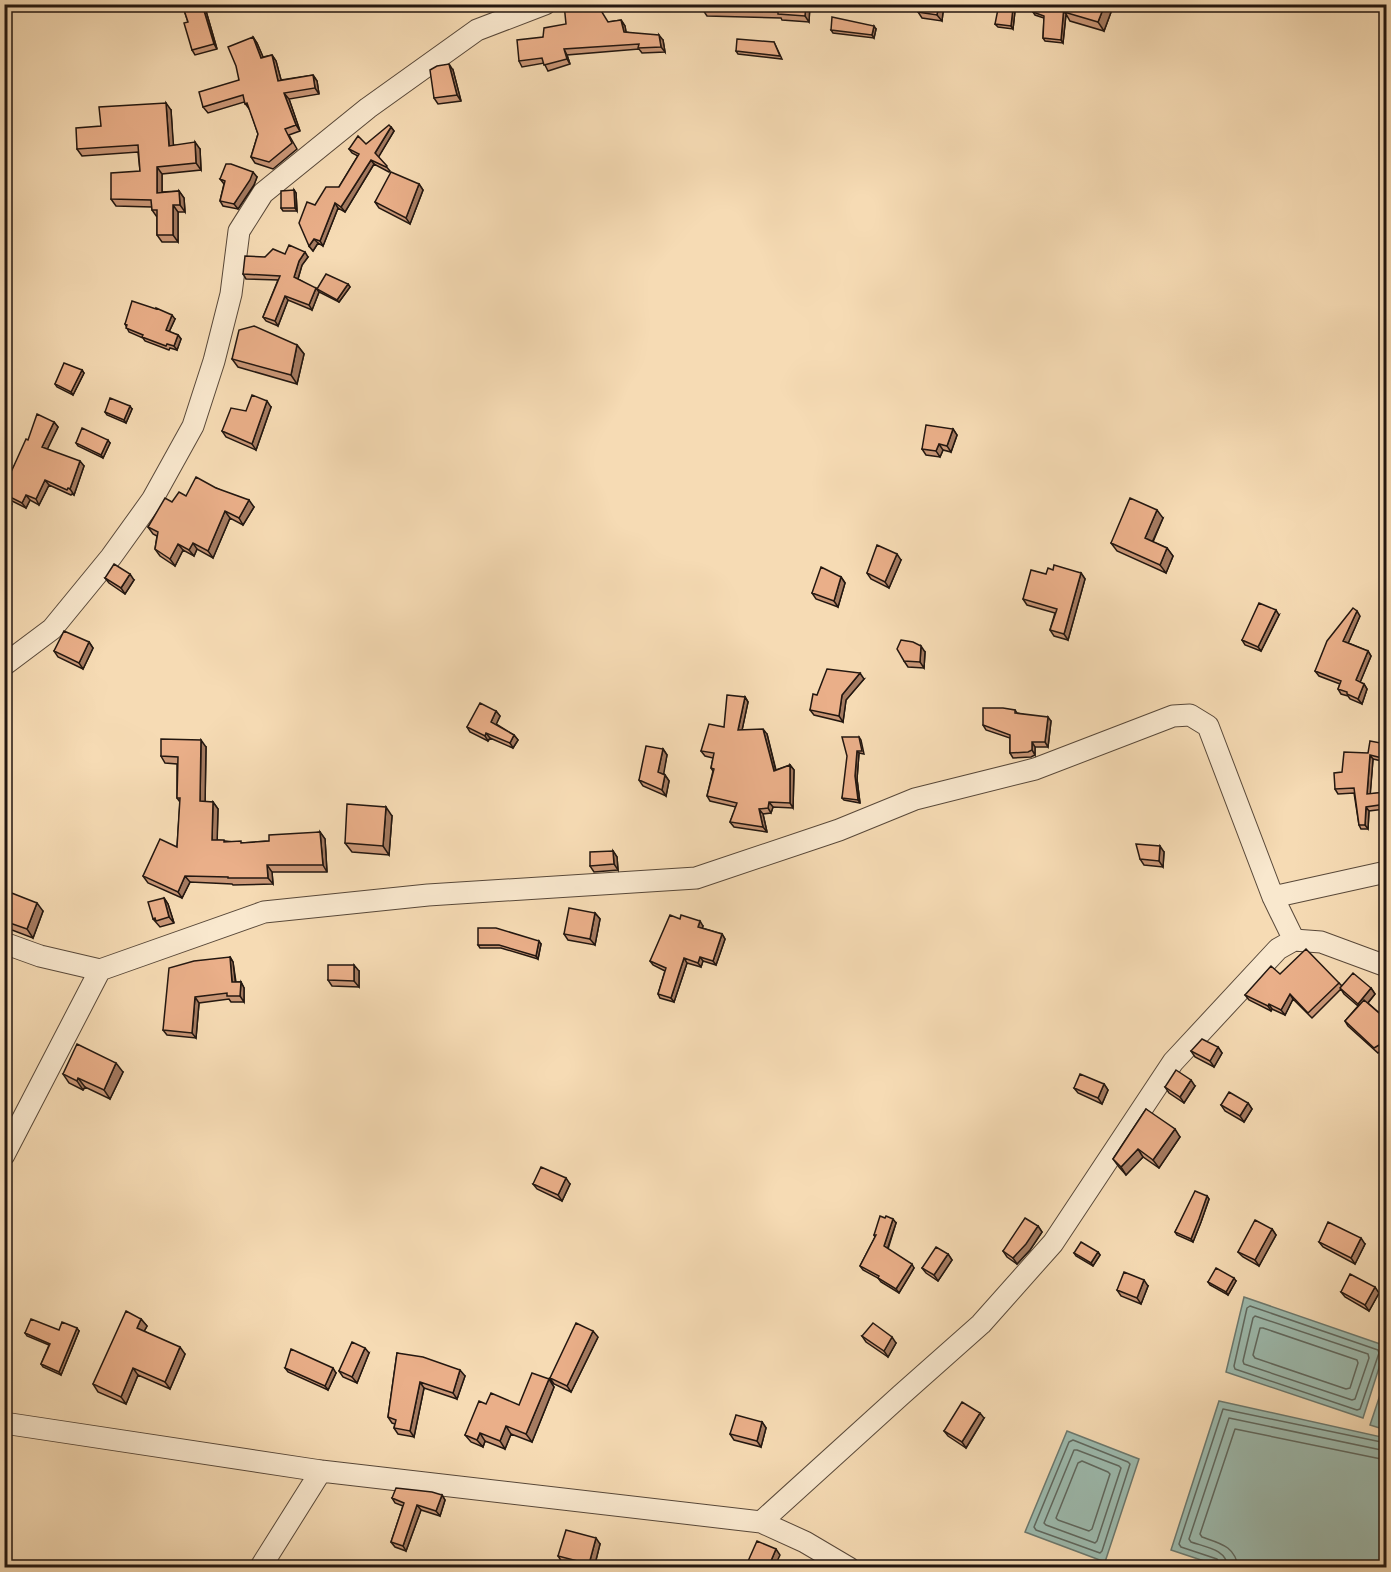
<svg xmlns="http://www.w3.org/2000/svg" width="1391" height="1572" font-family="'IM FELL Double Pica',serif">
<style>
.water{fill:#9dbbaf;stroke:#6c796f;stroke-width:1.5}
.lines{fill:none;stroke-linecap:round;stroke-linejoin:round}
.shore{stroke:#606960;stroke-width:1.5}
.minor-casing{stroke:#584839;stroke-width:23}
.minor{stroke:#f9e8ce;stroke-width:21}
.wall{fill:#c99676;stroke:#231710;stroke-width:1.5}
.shaded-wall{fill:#a47a60;stroke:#231710;stroke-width:1.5}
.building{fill:#eaaf89;stroke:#231710;stroke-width:1.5}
</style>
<rect width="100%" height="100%" fill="#f6dbb4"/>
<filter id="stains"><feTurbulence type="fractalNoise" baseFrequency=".00333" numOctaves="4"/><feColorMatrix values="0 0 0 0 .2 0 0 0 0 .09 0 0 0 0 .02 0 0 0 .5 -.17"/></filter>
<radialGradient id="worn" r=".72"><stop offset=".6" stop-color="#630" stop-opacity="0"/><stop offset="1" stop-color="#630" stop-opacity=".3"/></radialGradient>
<path class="water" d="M1244 1297 1386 1346 1363 1418 1226 1372Z
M1386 1377V1430L1370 1425Z
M1219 1401 1386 1438V1567H1222L1171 1550Z
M1067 1431 1139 1459 1105 1562 1025 1532Z"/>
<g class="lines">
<path class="shore" d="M1250 1306 1378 1350 1379 1353 1360 1409 1357 1410 1235 1369 1234 1366 1247 1308Z
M1255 1316 1368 1354 1369 1358 1355 1399 1352 1400 1244 1364 1243 1361 1253 1318Z
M1260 1328H1263L1357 1360 1358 1363 1350 1388 1346 1389 1255 1358 1253 1355Z
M1073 1440 1128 1462 1130 1464 1102 1551 1100 1553 1036 1530 1034 1527 1069 1442Z
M1074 1450H1077L1119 1466 1121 1468 1097 1541 1095 1543 1046 1525 1044 1523Z
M1082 1461 1108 1472 1110 1474 1092 1529 1089 1531 1058 1520 1056 1518 1078 1463Z
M1221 1568 1220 1563 1217 1559 1181 1547 1179 1544 1223 1409 1386 1443
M1228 1568C1227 1549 1205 1547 1191 1542L1189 1539 1229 1418 1386 1451
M1238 1568C1236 1546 1219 1543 1202 1537L1200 1534 1235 1429 1386 1460"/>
<defs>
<path id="minor" d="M4 665 52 629 111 557 152 500 193 426 214 361 231 294 239 231 263 193 368 108 477 30 545 4
M1273 897 1386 872
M4 943 40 956 100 970 264 912 428 895 696 878 839 830 915 799 1035 769 1173 716 1190 715 1208 726 1273 897 1294 940
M4 1155 100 970
M4 1423 321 1471 761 1522 805 1542 849 1568
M761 1522 901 1395 981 1324 1053 1243 1173 1062 1278 949 1294 940 1321 942 1386 966
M260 1568 321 1471"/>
</defs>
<use href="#minor" class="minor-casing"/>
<use href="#minor" class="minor"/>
</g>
<path class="wall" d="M182 4H204L217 49 195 55 192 50 188 22Z
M703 4H810L809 22 782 20 781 18 707 16 703 10Z
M944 4 942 21 922 18 918 12Z
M1067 4H1114L1104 31 1070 21 1066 14 1063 43 1045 41 1043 38 1044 18 1035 15 1033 12 1064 6 1066 8Z
M1015 11 1013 29 998 27 995 24Z
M621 20 625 26 626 32 663 40 665 52 642 53 639 49 567 55 570 64 548 71 544 63 522 67 519 61 543 37 608 22Z
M876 29 874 38 833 33 831 30Z
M253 37 257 43 263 57 272 55 276 61 281 80 313 75 317 81 319 94 289 99 300 131 289 135 297 149 273 169 255 163 251 157 258 134 250 110 244 102 208 113 203 107 239 80Z
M774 42 782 59 738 54 736 51Z
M453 70 461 101 438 104 434 98Z
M171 110 173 145 200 149 201 170 162 174V192L179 191 184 198 185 212H178V242H162L157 235V217L152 210V207L116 206 111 199 140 171 138 152 82 156 77 149 101 126Z
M391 127 394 131 378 157 390 171 389 172 374 164 345 212 338 208 323 246 318 243 313 251 309 246 315 205 339 187 358 156 352 153 349 149 366 144Z
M257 177 254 185 238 209 223 206 220 201 224 184 220 179Z
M419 184 423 190 410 224 379 208 375 202Z
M294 190 296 193 297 211H283L281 208Z
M285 254 308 257 302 265 298 279 319 292 312 310 288 300 278 326 266 321 263 317 278 280 246 279 243 274 265 257Z
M348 284 350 287 339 302 319 292 317 289Z
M175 319 169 332 178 335 181 339 177 350 170 348 169 350 145 341 143 338 129 332 125 324Z
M297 345 304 354 297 384 238 367 232 359Z
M82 370 84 373 73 395 57 387 55 384Z
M271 407 256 450 226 437 222 431 246 411Z
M132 409 126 423 107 415 105 412Z
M54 422 58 427 47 449 84 466 74 495 72 494 71 495 49 485 39 505 30 500 26 508 4 497V481L12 470 28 440Z
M953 429 957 435 951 452 943 450 940 457 926 455 922 449Z
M76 443H110L103 458 78 446Z
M216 488 254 507 243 525 230 518 213 558 197 549 194 556 183 550 175 566 160 556 155 549 157 536 153 534 148 527 172 502 186 496Z
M1163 518 1153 542 1167 548 1173 556 1166 573 1117 551 1111 543Z
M901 560 889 588 871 579 867 573Z
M1053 570 1081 573 1085 579 1068 640 1054 636 1050 630 1055 613 1027 605 1023 599 1046 574Z
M841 577 845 583 838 607 816 599 812 593Z
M105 578 134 580 125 594 109 583Z
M1279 615 1261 651 1245 645 1242 640Z
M1360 616 1348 643 1368 651 1371 656 1360 682 1364 684 1367 689 1362 704 1350 699 1348 696 1341 694 1338 689 1340 684 1319 676 1315 671Z
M89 642 93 648 83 669 58 657 54 651Z
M925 652 924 668 908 667 904 661Z
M864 679 846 700 843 722 814 715 810 710 817 695Z
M745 697 748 702 742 730 767 734 776 770 790 765 794 770 793 808 773 807 771 813 763 814 767 832 734 827 730 822 736 807 710 801 707 796 713 771 711 768 713 758 705 756 701 751 724 727Z
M1015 710 1017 713 1051 721 1048 747H1035V755L1031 757 1013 758 1010 753V738L986 730 983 725Z
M496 711 500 716 496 724 514 735 518 740 513 748 490 738 488 741 470 732 467 727Z
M859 737 861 740 864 754 859 753 857 779 860 803 844 800 842 798Z
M1386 744V762L1373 759 1370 794 1386 792V815L1385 809 1369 811 1368 829H1361L1359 825 1354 793 1338 794 1335 789 1368 753Z
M206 747 205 802H213L218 809 217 840 242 843 269 841 320 832 325 839 327 872H272L273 884 233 885 232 884 190 882 182 898 148 883 143 876 177 847 180 802 177 798V764L165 763 161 756Z
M663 749 667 755 663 774 665 775 669 781 666 796 643 786 639 780Z
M392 816 389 855 352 852 345 843Z
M613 851 617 857 618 870 594 872 590 866Z
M1164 852 1163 867 1144 865 1140 859Z
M4 890 43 911 33 938 4 927Z
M164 898 168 904 174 923 160 927 153 919Z
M595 913 600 919 595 945 568 940 564 934Z
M680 919 703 926 702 928 722 934 725 939 716 965 703 961 701 967 687 963 674 1002 660 998 658 994 665 971 653 965 650 961Z
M541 944 538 959 501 948H480L478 945Z
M230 957 233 962 236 982H241L244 988V1002H231L229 999 199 1003 196 1038 167 1035 163 1030Z
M359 971V987L332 986 328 980Z
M1280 974 1339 983 1342 986 1371 988 1375 994 1368 1003 1386 1019V1048L1378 1053 1348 1026 1345 1021 1358 1006 1344 994 1341 989 1312 1018 1293 999 1285 1015 1272 1009 1271 1011 1249 1000 1245 995Z
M1218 1047 1222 1053 1214 1067 1195 1057 1191 1051Z
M123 1072 110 1099 85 1087 83 1090 69 1083 63 1074Z
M1104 1084 1108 1090 1102 1104 1078 1093 1074 1088Z
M1195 1086 1184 1103 1169 1093 1165 1087Z
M1248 1103 1252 1109 1244 1122 1225 1111 1221 1105Z
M1146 1109 1180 1137 1159 1168 1143 1157 1126 1175 1119 1167 1113 1159Z
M533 1184H570L562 1201 537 1189Z
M1207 1196 1209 1199 1201 1222 1193 1242 1177 1235 1175 1232 1183 1218Z
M896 1223 888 1249 914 1268 899 1293 881 1282 878 1278 863 1270 860 1266 875 1237 874 1235Z
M1038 1226 1042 1232 1030 1250 1017 1264 1007 1257 1003 1251Z
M1272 1229 1276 1235 1259 1266 1243 1257 1238 1252Z
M1319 1242 1365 1244 1355 1264 1323 1247Z
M1098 1252 1100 1255 1093 1266 1076 1256 1074 1253Z
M948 1254 952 1260 938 1281 926 1273 922 1268Z
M1236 1281 1228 1295 1210 1285 1208 1282Z
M1148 1286 1141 1304 1121 1296 1117 1290Z
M1341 1292 1379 1293 1369 1311 1345 1297Z
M141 1319 147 1326 144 1331 185 1354 170 1389 138 1375 126 1404 98 1392 93 1384Z
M59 1330 79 1331 61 1375 43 1367 41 1364 49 1345 27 1336 25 1333Z
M862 1336 896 1343 888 1357 866 1342Z
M598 1337 571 1392 554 1384 550 1378Z
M369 1353 357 1383 343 1377 339 1371Z
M397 1353 465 1376 457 1399 424 1388 414 1437 398 1434 394 1428 395 1424 392 1423 388 1417Z
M285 1368 336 1373 328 1390 288 1372Z
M549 1379 554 1387 532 1442 511 1434 505 1449 485 1441 483 1447 471 1442 465 1435 486 1404 519 1405Z
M984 1418 966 1448 948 1436 944 1431Z
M762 1422 766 1428 761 1447 734 1440 730 1434Z
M442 1495 445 1500 440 1516 421 1510 406 1551 395 1547 391 1542 403 1506 395 1503 392 1498Z
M600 1544 594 1568H583L562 1562 558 1556Z"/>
<path class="shaded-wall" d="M202 4H204L217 49 214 44Z
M806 4H810L809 22 805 16Z
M939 4H944L942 21 937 15Z
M1105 4H1114L1104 31 1098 22Z
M1064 6 1066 9 1064 12 1066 14 1063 43 1061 40Z
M1013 8 1015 11 1013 29 1011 26Z
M621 20 625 26 627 38 624 32Z
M874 26 876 29 874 38 872 35Z
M659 35 663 40 665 52 661 47Z
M253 37 257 43 266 64 261 58Z
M564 49 567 55 570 64 567 59Z
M272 55 276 61 283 87 278 81Z
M449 64 453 70 461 101 457 95Z
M313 75 317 81 319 94 315 88Z
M284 93 289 99 300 131 296 125Z
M166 103 171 110 174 153 169 146Z
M391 127 394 131 378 158 375 153Z
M195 142 200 149 201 170 196 163Z
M371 160 374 164 345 212 341 207Z
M157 167 162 174V200L157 193Z
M253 172 257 177 254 185 238 209 234 204Z
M419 184 423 190 410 224 406 218Z
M294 190 296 193 297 211 295 208Z
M179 191 184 198 185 212 180 205Z
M335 203 338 208 323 246 320 241Z
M173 205 178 212V242L173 235Z
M314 239 318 243 313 251 309 246Z
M305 252 308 257 302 265 297 282 294 277 299 261Z
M348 284 350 287 339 302 337 300Z
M316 288 319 292 312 310 309 305Z
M285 296 288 300 278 326 275 321Z
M172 315 175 319 168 334 166 330Z
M178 335 181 339 177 350 174 346Z
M297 345 304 354 297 384 291 375Z
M82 370 84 373 73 395 71 392Z
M267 401 271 407 256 450 252 444Z
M130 406 132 409 126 423 124 420Z
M54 422 58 427 46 452 42 447Z
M953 429 957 435 951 452 947 446Z
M108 440 110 443 103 458 101 455Z
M939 444 943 450 940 457 936 451Z
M80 461 84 466 74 495 70 489Z
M45 480 49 485 39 505 36 499Z
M26 495 30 500 26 508 22 503Z
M249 500 254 507 243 525 239 518Z
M10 501 12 504 8 512 6 509Z
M1157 510 1163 518 1150 547 1145 538Z
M225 511 230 518 213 558 208 551Z
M193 543 197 549 194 556 189 550Z
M178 544 183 550 175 566 170 559Z
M1167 548 1173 556 1166 573 1160 565Z
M897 554 901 560 889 588 885 582Z
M1081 573 1085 579 1068 640 1064 634Z
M130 574 134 580 125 594 121 588Z
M841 577 845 583 838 607 834 601Z
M1276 610 1279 615 1261 651 1258 647Z
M1357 611 1360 616 1347 646 1343 641Z
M89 642 93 648 83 669 79 663Z
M921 646 925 652 924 668 920 662Z
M1368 651 1371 656 1359 685 1356 680Z
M860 673 864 679 846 700 843 722 839 716 842 695Z
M1364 684 1367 689 1362 704 1358 699Z
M745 697 748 702 741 735 738 730Z
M496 711 500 716 495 727 491 722Z
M1048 717 1051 721 1048 747 1045 742Z
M763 729 767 734 777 776 774 771Z
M486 733 490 738 488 741 485 736Z
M514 735 518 740 513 748 510 743Z
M201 740 206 747 205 808 200 801Z
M1032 742 1035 747V755L1032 750Z
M663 749 667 755 663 778 658 772Z
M857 751 859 753 857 779 860 803 858 800 855 776Z
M1370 755 1373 759 1370 798 1367 794Z
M790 765 794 770 793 808 790 803Z
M665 775 669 781 666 796 662 790Z
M213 802 218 809 217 847 212 840Z
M769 802 773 807 771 813 768 808Z
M386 807 392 816 389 855 383 846Z
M1366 807 1369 811 1368 829 1365 825Z
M759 809 763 814 767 832 763 827Z
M320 832 325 839 327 872 323 865Z
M1160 846 1164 852 1163 867 1159 861Z
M613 851 617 857 618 870 614 864Z
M267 865 272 872 273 884 268 878Z
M185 876 190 882 182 898 178 892Z
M164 898 168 904 174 923 169 917Z
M37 903 43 911 33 938 27 929Z
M595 913 600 919 595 945 590 939Z
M700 921 703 926 701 931 698 927Z
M722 934 725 939 716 965 713 961Z
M539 941 541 944 538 959 536 956Z
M230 957 233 962 236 988 232 982Z
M700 957 703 961 701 967 698 963Z
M684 958 687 963 674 1002 671 998Z
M354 965 359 971V987L354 981Z
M241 982 244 988V1002L240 996Z
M1371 988 1375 994 1362 1010 1358 1004Z
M1290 994 1293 999 1285 1015 1281 1010Z
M195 997 199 1003 196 1038 192 1033Z
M1269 1004 1272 1009 1271 1011 1268 1006Z
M1218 1047 1222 1053 1214 1067 1210 1061Z
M116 1063 123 1072 110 1099 104 1090Z
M78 1078 85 1087 83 1090 77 1081Z
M1191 1080 1195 1086 1184 1103 1180 1097Z
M1104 1084 1108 1090 1102 1104 1098 1098Z
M1248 1103 1252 1109 1244 1122 1240 1116Z
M1175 1129 1180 1137 1159 1168 1153 1160Z
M1138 1149 1143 1157 1126 1175 1121 1167Z
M566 1178 570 1184 562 1201 558 1195Z
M1207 1196 1209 1199 1201 1222 1193 1242 1191 1239Z
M893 1219 896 1223 887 1250 884 1246Z
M1038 1226 1042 1232 1030 1250 1017 1264 1013 1258Z
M1272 1229 1276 1235 1259 1266 1255 1260Z
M1361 1238 1365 1244 1355 1264 1351 1258Z
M1098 1252 1100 1255 1093 1266 1091 1263Z
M948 1254 952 1260 938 1281 934 1275Z
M912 1264 914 1268 899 1293 896 1289Z
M1234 1278 1236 1281 1228 1295 1226 1292Z
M1144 1280 1148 1286 1141 1304 1137 1298Z
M1375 1287 1379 1293 1369 1311 1365 1305Z
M141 1319 147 1326 142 1335 137 1328Z
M77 1328 79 1331 61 1375 59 1372Z
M593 1331 598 1337 571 1392 567 1386Z
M892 1337 896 1343 888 1357 884 1351Z
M180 1347 185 1354 170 1389 165 1382Z
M365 1348 369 1353 357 1383 352 1377Z
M133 1368 138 1375 126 1404 121 1397Z
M333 1368 336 1373 328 1390 325 1386Z
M460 1370 465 1376 457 1399 453 1393Z
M549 1379 554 1387 532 1442 526 1434Z
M420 1382 424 1388 414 1437 410 1431Z
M980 1413 984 1418 966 1448 962 1442Z
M762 1422 766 1428 761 1447 757 1441Z
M506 1426 511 1434 505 1449 500 1441Z
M480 1433 485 1441 483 1447 477 1440Z
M442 1495 445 1500 440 1516 436 1511Z
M417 1505 421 1510 406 1551 403 1546Z
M596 1538 600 1544 594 1568H591L589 1564Z
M776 1549 780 1555 774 1568H768Z"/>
<path class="building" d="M182 4H202L214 44 192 50 184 23 188 22Z
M564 4H597L608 22 621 20 624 32 659 35 661 47 638 48 639 44 564 49 567 59 544 65 542 58 519 61 517 40 543 37 544 28 566 24Z
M703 4H806L805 16 778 14V12L703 10Z
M919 4H939L937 15 918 12Z
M999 4 1013 8 1011 26 995 24Z
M1036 4H1061L1064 6 1061 40 1043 38 1044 16 1033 12Z
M1067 4H1105L1098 22 1064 12Z
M832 17 874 26 872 35 831 30Z
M253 37 261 58 272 55 278 81 313 75 315 88 284 93 296 125 285 129 292 143 269 162 251 157 258 134 247 103 245 104 243 95 203 107 199 92 239 80 236 66 228 47Z
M737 39 774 42 780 56 736 51Z
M449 64 457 95 434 98 430 70 437 66Z
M166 103 169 146 195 142 196 163 157 167V193L179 191 180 205H173V235H157V210H152L151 200 111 199V173L140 171 138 145 77 149 76 128 101 126 99 107Z
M389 125 391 127 375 153 387 166 386 167 371 160 341 207 335 203 320 241 314 239 309 246 299 223 307 202 315 205 326 187H339L359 154 349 149 358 136 366 144Z
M226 164H231L253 172 250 180 234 204 220 201 225 181 220 179Z
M391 172 419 184 406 218 375 202Z
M294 190 295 208H281V191Z
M289 245 305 252 299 261 294 277 316 288 309 305 285 296 275 321 263 317 280 276 243 274 245 256 265 257 273 249 285 254Z
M326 274 348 284 337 300 317 289Z
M132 301 156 309V308L172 315 166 330 178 335 174 346 167 344 166 346 142 337 143 335 126 328 127 325 125 324Z
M254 326 297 345 291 375 232 359 239 330Z
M64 363 82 370 71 392 55 384Z
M252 395 267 401 252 444 222 431 231 408 246 411Z
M110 398 130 406 124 420 105 412Z
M37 414 54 422 42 447 80 461 70 489 68 488 67 490 45 480 36 499 26 495 22 503 4 494V481L11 469 12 470 26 439 28 440Z
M926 425 953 429 947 446 939 444 936 451 922 449Z
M82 428 108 440 101 455 76 443Z
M196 477 216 488 249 500 239 518 225 511 208 551 193 543 189 550 178 544 170 559 155 549 158 532 148 527 165 498 172 502 179 492 186 496Z
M4 498 10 501 6 509 4 510Z
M1130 498 1157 510 1145 538 1167 548 1160 565 1111 543Z
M877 545 897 554 885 582 867 573Z
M114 564 130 574 121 588 105 578Z
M1054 565 1081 573 1064 634 1050 630 1057 609 1023 599 1031 570 1046 574 1048 568 1053 570Z
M821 567 841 577 834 601 812 593Z
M1259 603 1276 610 1258 647 1242 640Z
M1353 608 1357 611 1343 641 1368 651 1356 680 1364 684 1358 699 1347 694V692L1338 689 1341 681 1315 671 1327 641Z
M64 631 89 642 79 663 54 651Z
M901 640 913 642 921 646 920 662 904 661 897 649Z
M827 669 860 673 842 695 839 716 810 710 813 694 817 695Z
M727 695 745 697 738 730 763 729 774 771 790 765V803L769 802 768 808 759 809 763 827 730 822 737 803 707 796 714 769 711 768 714 753 701 751 709 724 724 727Z
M480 703 496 711 491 722 514 735 510 743 486 733 485 736 467 727Z
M983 708H1003L1015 710V713L1048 717 1045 742H1032V750L1028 752 1010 753V735L983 725Z
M842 737H859L862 751H857L855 776 858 800 842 798 847 756Z
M161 739 201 740 200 801 213 802 212 840H224V842L241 841V843L269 841V835L320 832 323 865H267L268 878H228V877L185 876 178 892 143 876 160 839 177 847 180 798H177L178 757 161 756Z
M1370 741 1386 744V759L1370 755 1367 794 1386 792V804L1366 807 1365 825H1359L1354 788 1335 789 1334 773 1342 772 1344 752 1368 753Z
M646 746 663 749 658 772 665 775 662 790 639 780Z
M347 804 386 807 383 846 345 843Z
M1136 844 1160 846 1159 861 1140 859Z
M613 851 614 864 590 866V852Z
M4 890 37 903 27 929 4 921Z
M164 898 169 917 156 921 155 918 153 919 148 902Z
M569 908 595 913 590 939 564 934Z
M670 915 680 919 681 915 700 921 698 927 722 934 713 961 700 957 698 963 684 958 671 998 658 994 666 968 650 961Z
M478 928H496L539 941 536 956 499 945H478Z
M1306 949 1339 983 1308 1013 1290 994 1281 1010 1269 1004 1268 1006 1245 995 1271 966 1280 974Z
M230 957 232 982H241L240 996H227V993L195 997 192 1033 163 1030 169 968 194 961Z
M328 965H354V981L328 980Z
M1353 973 1371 988 1358 1004 1340 988Z
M1364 1000 1386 1019V1041L1374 1048 1345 1021Z
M1202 1039 1218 1047 1210 1061 1191 1051Z
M77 1044 116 1063 104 1090 78 1078 77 1081 63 1074Z
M1176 1070 1191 1080 1180 1097 1165 1087Z
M1080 1074 1104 1084 1098 1098 1074 1088Z
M1229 1092 1248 1103 1240 1116 1221 1105Z
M1146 1109 1175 1129 1153 1160 1138 1149 1121 1167 1113 1159Z
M541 1167 566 1178 558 1195 533 1184Z
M1195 1191 1207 1196 1199 1219 1191 1239 1175 1232Z
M880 1216 885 1218 886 1216 893 1219 884 1246 912 1264 896 1289 878 1278 879 1276 860 1266 876 1235H874Z
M1025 1218 1038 1226 1026 1244 1013 1258 1003 1251Z
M1255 1220 1272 1229 1255 1260 1238 1252Z
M1328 1222 1361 1238 1351 1258 1319 1242Z
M1081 1242 1098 1252 1091 1263 1074 1253Z
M936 1247 948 1254 934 1275 922 1268Z
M1216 1268 1234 1278 1226 1292 1208 1282Z
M1124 1272 1144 1280 1137 1298 1117 1290Z
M1350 1274 1375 1287 1365 1305 1341 1292Z
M126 1311 141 1319 137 1328 180 1347 165 1382 133 1368 121 1397 93 1384Z
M31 1319 59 1330 62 1322 77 1328 59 1372 41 1364 50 1344 25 1333Z
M576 1323 593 1331 567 1386 550 1378Z
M873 1323 892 1337 884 1351 862 1336Z
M352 1342 365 1348 352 1377 339 1371Z
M291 1349 333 1368 325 1386 285 1368Z
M397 1353 423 1357 460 1370 453 1393 420 1382 410 1431 394 1428 396 1420 388 1417Z
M532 1373 549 1379 526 1434 506 1426 500 1441 480 1433 477 1440 465 1435 479 1401 486 1404 491 1393 519 1405Z
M962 1402 980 1413 962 1442 944 1431Z
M736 1415 762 1422 757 1441 730 1434Z
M396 1488 432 1492 442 1495 436 1511 417 1505 403 1546 391 1542 404 1503 392 1498Z
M566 1530 596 1538 589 1564 558 1556Z
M757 1541 776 1549 768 1568H745Z"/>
<rect width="1391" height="1572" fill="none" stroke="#f6dbb4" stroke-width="24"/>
<rect x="6" y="6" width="1379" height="1560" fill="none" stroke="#231710" stroke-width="3"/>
<rect x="12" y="12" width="1367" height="1548" fill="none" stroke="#231710" stroke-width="1.5"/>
<rect width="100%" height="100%" filter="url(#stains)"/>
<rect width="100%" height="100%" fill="url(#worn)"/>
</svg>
